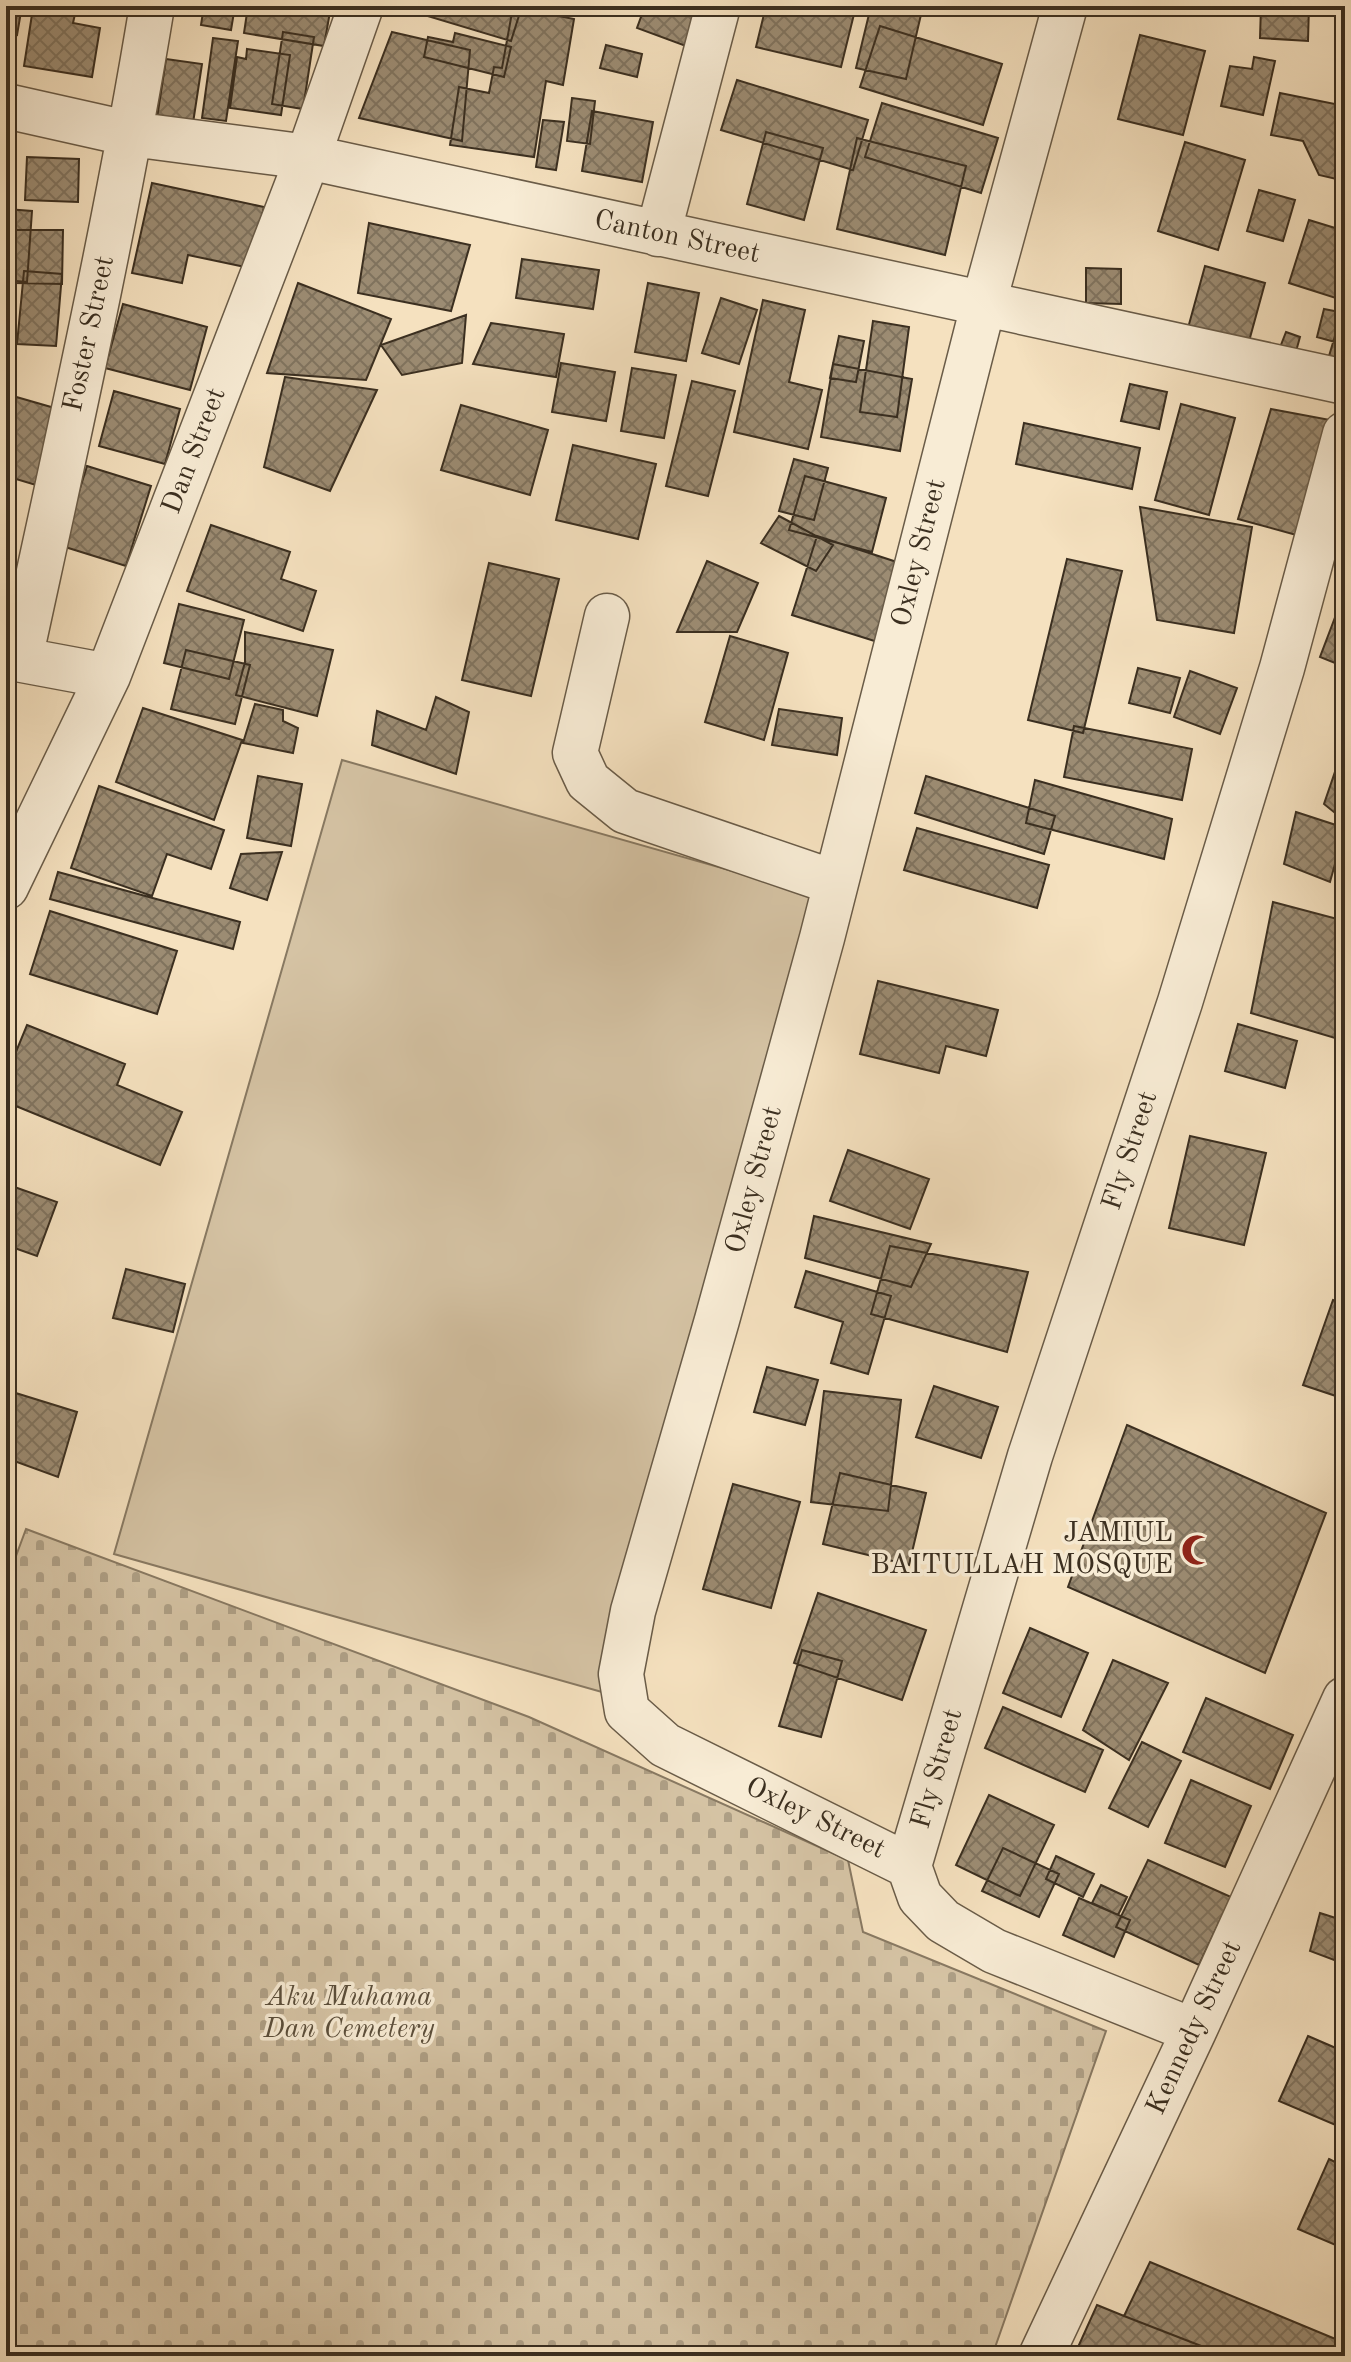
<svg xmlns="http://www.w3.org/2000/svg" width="1351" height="2362" font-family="'Old Standard TT',serif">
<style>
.cemetery{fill:url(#cemetery-stones);stroke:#887962;stroke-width:2}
.green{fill:#d5c3a4;stroke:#887962;stroke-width:2}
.building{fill:url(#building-cross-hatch);stroke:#3b2f20;stroke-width:2}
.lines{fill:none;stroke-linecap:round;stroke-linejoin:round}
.street-casing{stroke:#6a5c48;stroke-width:47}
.street{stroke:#f8ecd5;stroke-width:44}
.labels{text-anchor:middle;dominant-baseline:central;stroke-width:7;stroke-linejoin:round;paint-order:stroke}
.street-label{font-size:28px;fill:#3b2f20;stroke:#f8ecd5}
.poi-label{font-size:28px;fill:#3b2f20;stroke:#f8ecd5;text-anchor:end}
.park-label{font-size:28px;font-style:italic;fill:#5a4d3a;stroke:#f8ecd5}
</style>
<defs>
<pattern id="cemetery-stones" width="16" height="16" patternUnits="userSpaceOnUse" patternTransform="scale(2)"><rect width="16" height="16" fill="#d5c3a4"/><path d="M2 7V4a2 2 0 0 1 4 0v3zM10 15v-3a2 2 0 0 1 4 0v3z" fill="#ae9f85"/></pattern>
<pattern id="building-cross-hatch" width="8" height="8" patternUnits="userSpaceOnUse" patternTransform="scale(2)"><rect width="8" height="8" fill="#9c8c73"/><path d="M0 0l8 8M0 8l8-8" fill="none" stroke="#80735e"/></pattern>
</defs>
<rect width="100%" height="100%" fill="#f5e1bf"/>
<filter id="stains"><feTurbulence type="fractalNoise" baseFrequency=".0025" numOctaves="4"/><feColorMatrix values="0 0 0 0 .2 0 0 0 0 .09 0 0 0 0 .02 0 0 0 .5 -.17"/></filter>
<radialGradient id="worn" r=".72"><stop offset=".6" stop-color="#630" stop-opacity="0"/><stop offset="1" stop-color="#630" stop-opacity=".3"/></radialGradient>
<path class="cemetery" d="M26 1529 529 1717 848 1860 863 1932 1106 2031 992 2356H6V1583Z"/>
<path class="green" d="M342 760 838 901 609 1694 114 1554Z"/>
<path class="building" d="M6 6H22L17 35 6 33Z
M204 6H235L231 30 201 25Z
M248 6H331L324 46 244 33Z
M401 6H522L511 41 401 8Z
M645 6H664L704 20 694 49 637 28Z
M766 6H856L841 67 756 47Z
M871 6H923L906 79 856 68Z
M1261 6H1309L1308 41 1260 38Z
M513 7 574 19 563 85 546 81 534 157 450 145 459 87 489 93 494 67 502 68Z
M33 8 75 14 73 23 100 28 92 77 24 66Z
M880 26 1002 64 983 125 860 87Z
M283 32 314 37 303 109 272 104Z
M392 32 470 50 462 141 359 118Z
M455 33 511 47 504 77 424 57 428 37 453 42Z
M1140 35 1205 51 1183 135 1118 119Z
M213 38 238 41 226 121 202 118Z
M606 45 642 54 637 77 600 68Z
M247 49 290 55 281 115 230 108 237 57 246 59Z
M1254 57 1275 61 1263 115 1221 106 1230 66 1252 69Z
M166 59 202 64 193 123 157 118Z
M737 80 868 120 853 170 721 130Z
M1280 93 1345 106V181L1319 175 1303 141 1271 135Z
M572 98 595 101 590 144 567 141Z
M882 103 998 138 981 193 865 157Z
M592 111 653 122 642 182 582 171Z
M543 120 564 122 556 170 536 167Z
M766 132 823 148 804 220 747 204Z
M857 138 966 166 945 255 837 229Z
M1185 142 1245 160 1218 250 1158 231Z
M27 157 79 159 78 202 25 200Z
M152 183 264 207 250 268 188 255 182 283 132 273Z
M1259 190 1295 200 1283 241 1247 231Z
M1345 191V219L1337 217Z
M6 209 32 211 27 282 6 280Z
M1309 220 1345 231V301L1289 283Z
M369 223 470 245 451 311 358 293Z
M16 230H63L62 284 15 283Z
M522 259 599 270 593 309 516 298Z
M1205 266 1265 283 1248 345 1188 328Z
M1086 268 1121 269V304L1086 303Z
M24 271 62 274 56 346 17 344Z
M298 283 391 319 366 380 267 373Z
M648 283 699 293 686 361 635 352Z
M721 298 757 310 739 364 702 353Z
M763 300 805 310 789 382 822 390 808 449 734 432Z
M123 304 207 327 190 390 105 368Z
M1324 309 1345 313 1342 344 1317 337Z
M466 315 462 363 402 375 381 345Z
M873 321 909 327 897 417 860 412Z
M491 323 564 334 556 377 473 364Z
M1337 329 1345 332V361L1329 356Z
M1286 332 1300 337 1295 355 1279 350Z
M839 336 864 341 856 382 830 378Z
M561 363 615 372 606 421 552 412Z
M833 364 912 379 900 451 821 437Z
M632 368 676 375 664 438 621 431Z
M285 377 377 390 330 491 264 467Z
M692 381 735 391 708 496 666 486Z
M1130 384 1167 392 1159 429 1121 421Z
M114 391 180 409 165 464 99 446Z
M6 394 58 409 36 485 6 476Z
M1181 404 1235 418 1209 515 1155 500Z
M461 405 548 430 530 495 441 470Z
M1271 409 1330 420 1300 536 1238 519Z
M1024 423 1140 448 1132 489 1016 464Z
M573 445 656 464 638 539 556 520Z
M794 459 828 468 814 520 779 511Z
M87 466 151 486 126 566 62 546Z
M805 476 886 498 872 552 789 530Z
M1140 507 1252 527 1234 633 1157 620Z
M779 516 833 545 816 571 761 543Z
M211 525 290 552 281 579 316 591 303 631 187 591Z
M817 536 909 566 884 644 792 615Z
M1067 559 1122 571 1083 733 1028 720Z
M707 561 758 583 737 632H677Z
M489 563 559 579 531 696 462 680Z
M1342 599 1345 600V667L1320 657Z
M179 604 244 620 229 679 164 663Z
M245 632 333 650 317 716 236 695 245 662Z
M730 636 788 653 764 740 705 722Z
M186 650 250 665 235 724 171 709Z
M1138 668 1180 678 1170 713 1129 703Z
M1190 671 1237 688 1220 734 1174 717Z
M436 697 469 712 456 774 372 745 377 711 426 730Z
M255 704 283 710V721L298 728 293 753 243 743Z
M143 708 242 740 214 820 116 782Z
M779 709 842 718 837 755 772 745Z
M1074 726 1192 749 1182 800 1064 777Z
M1337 766 1345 768V821L1324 804Z
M258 776 302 784 291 846 247 838Z
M926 776 1055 816 1044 854 915 813Z
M1035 780 1172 819 1164 859 1026 823Z
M99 786 224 830 211 869 167 854 152 896 71 868Z
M1296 812 1345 828 1330 882 1284 864Z
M917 828 1049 865 1037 908 904 870Z
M282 852 267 900 230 888 241 854Z
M58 872 240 922 233 949 50 899Z
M1273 902 1345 921V1041L1251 1013Z
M50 911 177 951 157 1014 30 974Z
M878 981 998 1010 986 1056 946 1046 939 1073 860 1054Z
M1238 1024 1297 1041 1285 1088 1225 1071Z
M27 1025 125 1064 117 1085 182 1112 160 1165 6 1102V1076Z
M1190 1136 1266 1153 1244 1245 1169 1228Z
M848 1150 929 1179 910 1229 830 1201Z
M6 1184 57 1202 37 1256 6 1245Z
M814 1216 931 1244 911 1287 805 1258Z
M890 1246 1028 1272 1007 1352 871 1314Z
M126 1269 185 1284 173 1332 113 1318Z
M806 1271 891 1296 868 1374 831 1363 843 1322 795 1307Z
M1333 1300 1345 1304V1399L1303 1385Z
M767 1367 818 1380 805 1425 754 1412Z
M934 1386 998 1407 981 1458 916 1437Z
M6 1390 77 1412 58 1477 6 1458Z
M824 1391 901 1400 888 1511 811 1502Z
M1127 1425 1326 1513 1265 1673 1068 1587Z
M840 1473 926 1493 909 1565 823 1544Z
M733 1484 800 1502 771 1608 703 1589Z
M818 1593 926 1630 902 1700 794 1663Z
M1030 1628 1088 1653 1061 1717 1003 1693Z
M802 1650 842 1661 821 1737 779 1726Z
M1113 1660 1168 1683 1129 1760 1083 1730Z
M1206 1698 1293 1735 1270 1789 1183 1752Z
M1003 1707 1103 1750 1085 1792 985 1748Z
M1142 1742 1181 1761 1148 1827 1109 1808Z
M1191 1780 1251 1806 1225 1867 1165 1843Z
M989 1795 1054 1825 1020 1896 956 1865Z
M1003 1848 1059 1874 1039 1917 982 1891Z
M1056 1856 1094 1874 1083 1897 1046 1879Z
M1148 1860 1231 1897 1199 1965 1116 1927Z
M1101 1885 1127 1897 1118 1915 1092 1903Z
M1079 1898 1130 1920 1114 1957 1063 1935Z
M1320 1913 1345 1921V1964L1310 1951Z
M1308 2036 1345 2052V2129L1279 2101Z
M1329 2159 1345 2167V2249L1298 2229Z
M1150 2262 1345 2343V2356H1227L1124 2316Z
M1097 2305 1124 2316 1227 2356H1074Z"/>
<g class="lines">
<defs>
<path id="street" d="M1065 6 984 302 822 938 717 1320 633 1611 621 1674 627 1711 665 1745 909 1866 920 1897 943 1921 994 1951 1194 2031
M6 106 131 134 308 157 1345 382
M658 234 718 6
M607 616 575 753 588 781 625 811 836 883
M6 657 108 676
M20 659C67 442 116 225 152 6
M6 887 108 676 308 157 361 6
M909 1866 1030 1456 1180 1002 1282 668 1345 434
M1041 2356 1194 2031 1345 1699"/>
</defs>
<use href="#street" class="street-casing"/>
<use href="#street" class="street"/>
</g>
<defs>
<symbol id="mosque-bare" viewBox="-9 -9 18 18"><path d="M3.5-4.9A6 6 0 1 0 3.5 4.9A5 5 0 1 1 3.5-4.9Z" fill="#8f2418" stroke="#f8ecd5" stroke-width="2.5" paint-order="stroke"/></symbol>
</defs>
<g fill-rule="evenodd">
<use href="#mosque-bare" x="1175" y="1528" width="44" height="44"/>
</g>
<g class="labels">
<g class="street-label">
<text transform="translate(677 238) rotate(12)">Canton Street</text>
<text transform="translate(90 334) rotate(-78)">Foster Street</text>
<text transform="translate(195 451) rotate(-69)">Dan Street</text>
<text transform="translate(920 553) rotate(-76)">Oxley Street</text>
<text transform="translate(1131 1151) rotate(-72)">Fly Street</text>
<text transform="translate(755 1180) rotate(-75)">Oxley Street</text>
<text transform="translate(938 1769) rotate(-74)">Fly Street</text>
<text transform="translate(815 1819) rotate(26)">Oxley Street</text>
<text transform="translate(1195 2028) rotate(-65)">Kennedy Street</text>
</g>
<g class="poi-label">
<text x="1173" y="1534">JAMIUL<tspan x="1173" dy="32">BAITULLAH MOSQUE</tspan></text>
</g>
<g class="park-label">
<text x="349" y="1998">Aku Muhama<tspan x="349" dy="32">Dan Cemetery</tspan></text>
</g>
</g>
<rect width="1351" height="2362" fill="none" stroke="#f5e1bf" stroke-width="32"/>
<rect x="8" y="8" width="1335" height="2346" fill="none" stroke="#3b2f20" stroke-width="4"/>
<rect x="16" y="16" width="1319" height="2330" fill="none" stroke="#3b2f20" stroke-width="2"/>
<rect width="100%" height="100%" filter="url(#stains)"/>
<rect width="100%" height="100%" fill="url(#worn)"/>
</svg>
